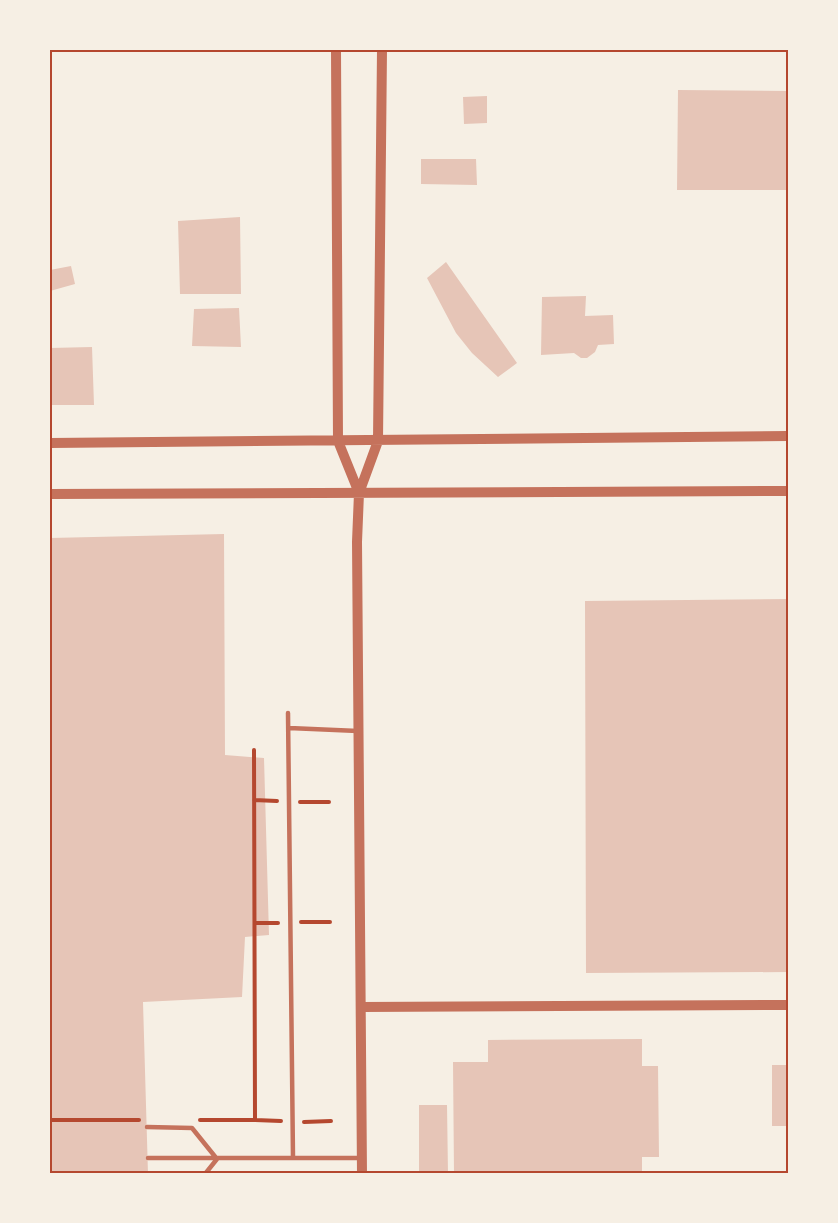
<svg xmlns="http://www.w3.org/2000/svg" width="838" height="1223" font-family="'Work Sans',sans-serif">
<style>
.building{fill:#e6c5b7}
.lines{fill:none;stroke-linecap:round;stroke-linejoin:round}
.path{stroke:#b5482f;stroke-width:4}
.service{stroke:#c5725c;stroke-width:4.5}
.tertiary{stroke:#c5725c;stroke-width:10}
.neatline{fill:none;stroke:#b5482f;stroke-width:2}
</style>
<rect width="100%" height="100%" fill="#f6efe4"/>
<path class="building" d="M678 90 788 91V190H677Z
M487 96V123L464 124 463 97Z
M421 159H476L477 185 421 184Z
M240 217 241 294H180L178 221Z
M446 262 517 363 498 377 472 353 456 333 427 278Z
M71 266 75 284 50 291V270Z
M586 296 585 316 613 315 614 344 598 345 595 352 587 358H581L574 353 541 355 542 297Z
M239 308 241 347 192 346 194 309Z
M92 347 94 405H50V348Z
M224 534 225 755 264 758 269 935 245 937 242 997 143 1002 148 1174H50V538Z
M788 599V972L586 973 585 601Z
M642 1039V1066H658L659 1157H642V1174H454L453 1062H488V1040Z
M772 1065H788V1126H772Z
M419 1105H447L448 1174H419Z"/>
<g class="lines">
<path class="path" d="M254 800 277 801
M300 802H329
M301 922H330
M255 923H278
M50 1120H139
M200 1120H255L254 750
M255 1120 281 1121
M304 1122 331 1121"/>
<path class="service" d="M288 713 293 1158
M289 728 358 731
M147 1127 192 1128 217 1159
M148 1158H362
M205 1174 217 1159"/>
<path class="tertiary" d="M336 50 338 441 359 493
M50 443 788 436
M50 494 788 491
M362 1007 788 1005
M362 1174 357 542 359 493 378 441 382 50"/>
</g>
<rect width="838" height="1223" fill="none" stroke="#f6efe4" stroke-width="102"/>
<rect x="51" y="51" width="736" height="1121" class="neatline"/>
</svg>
